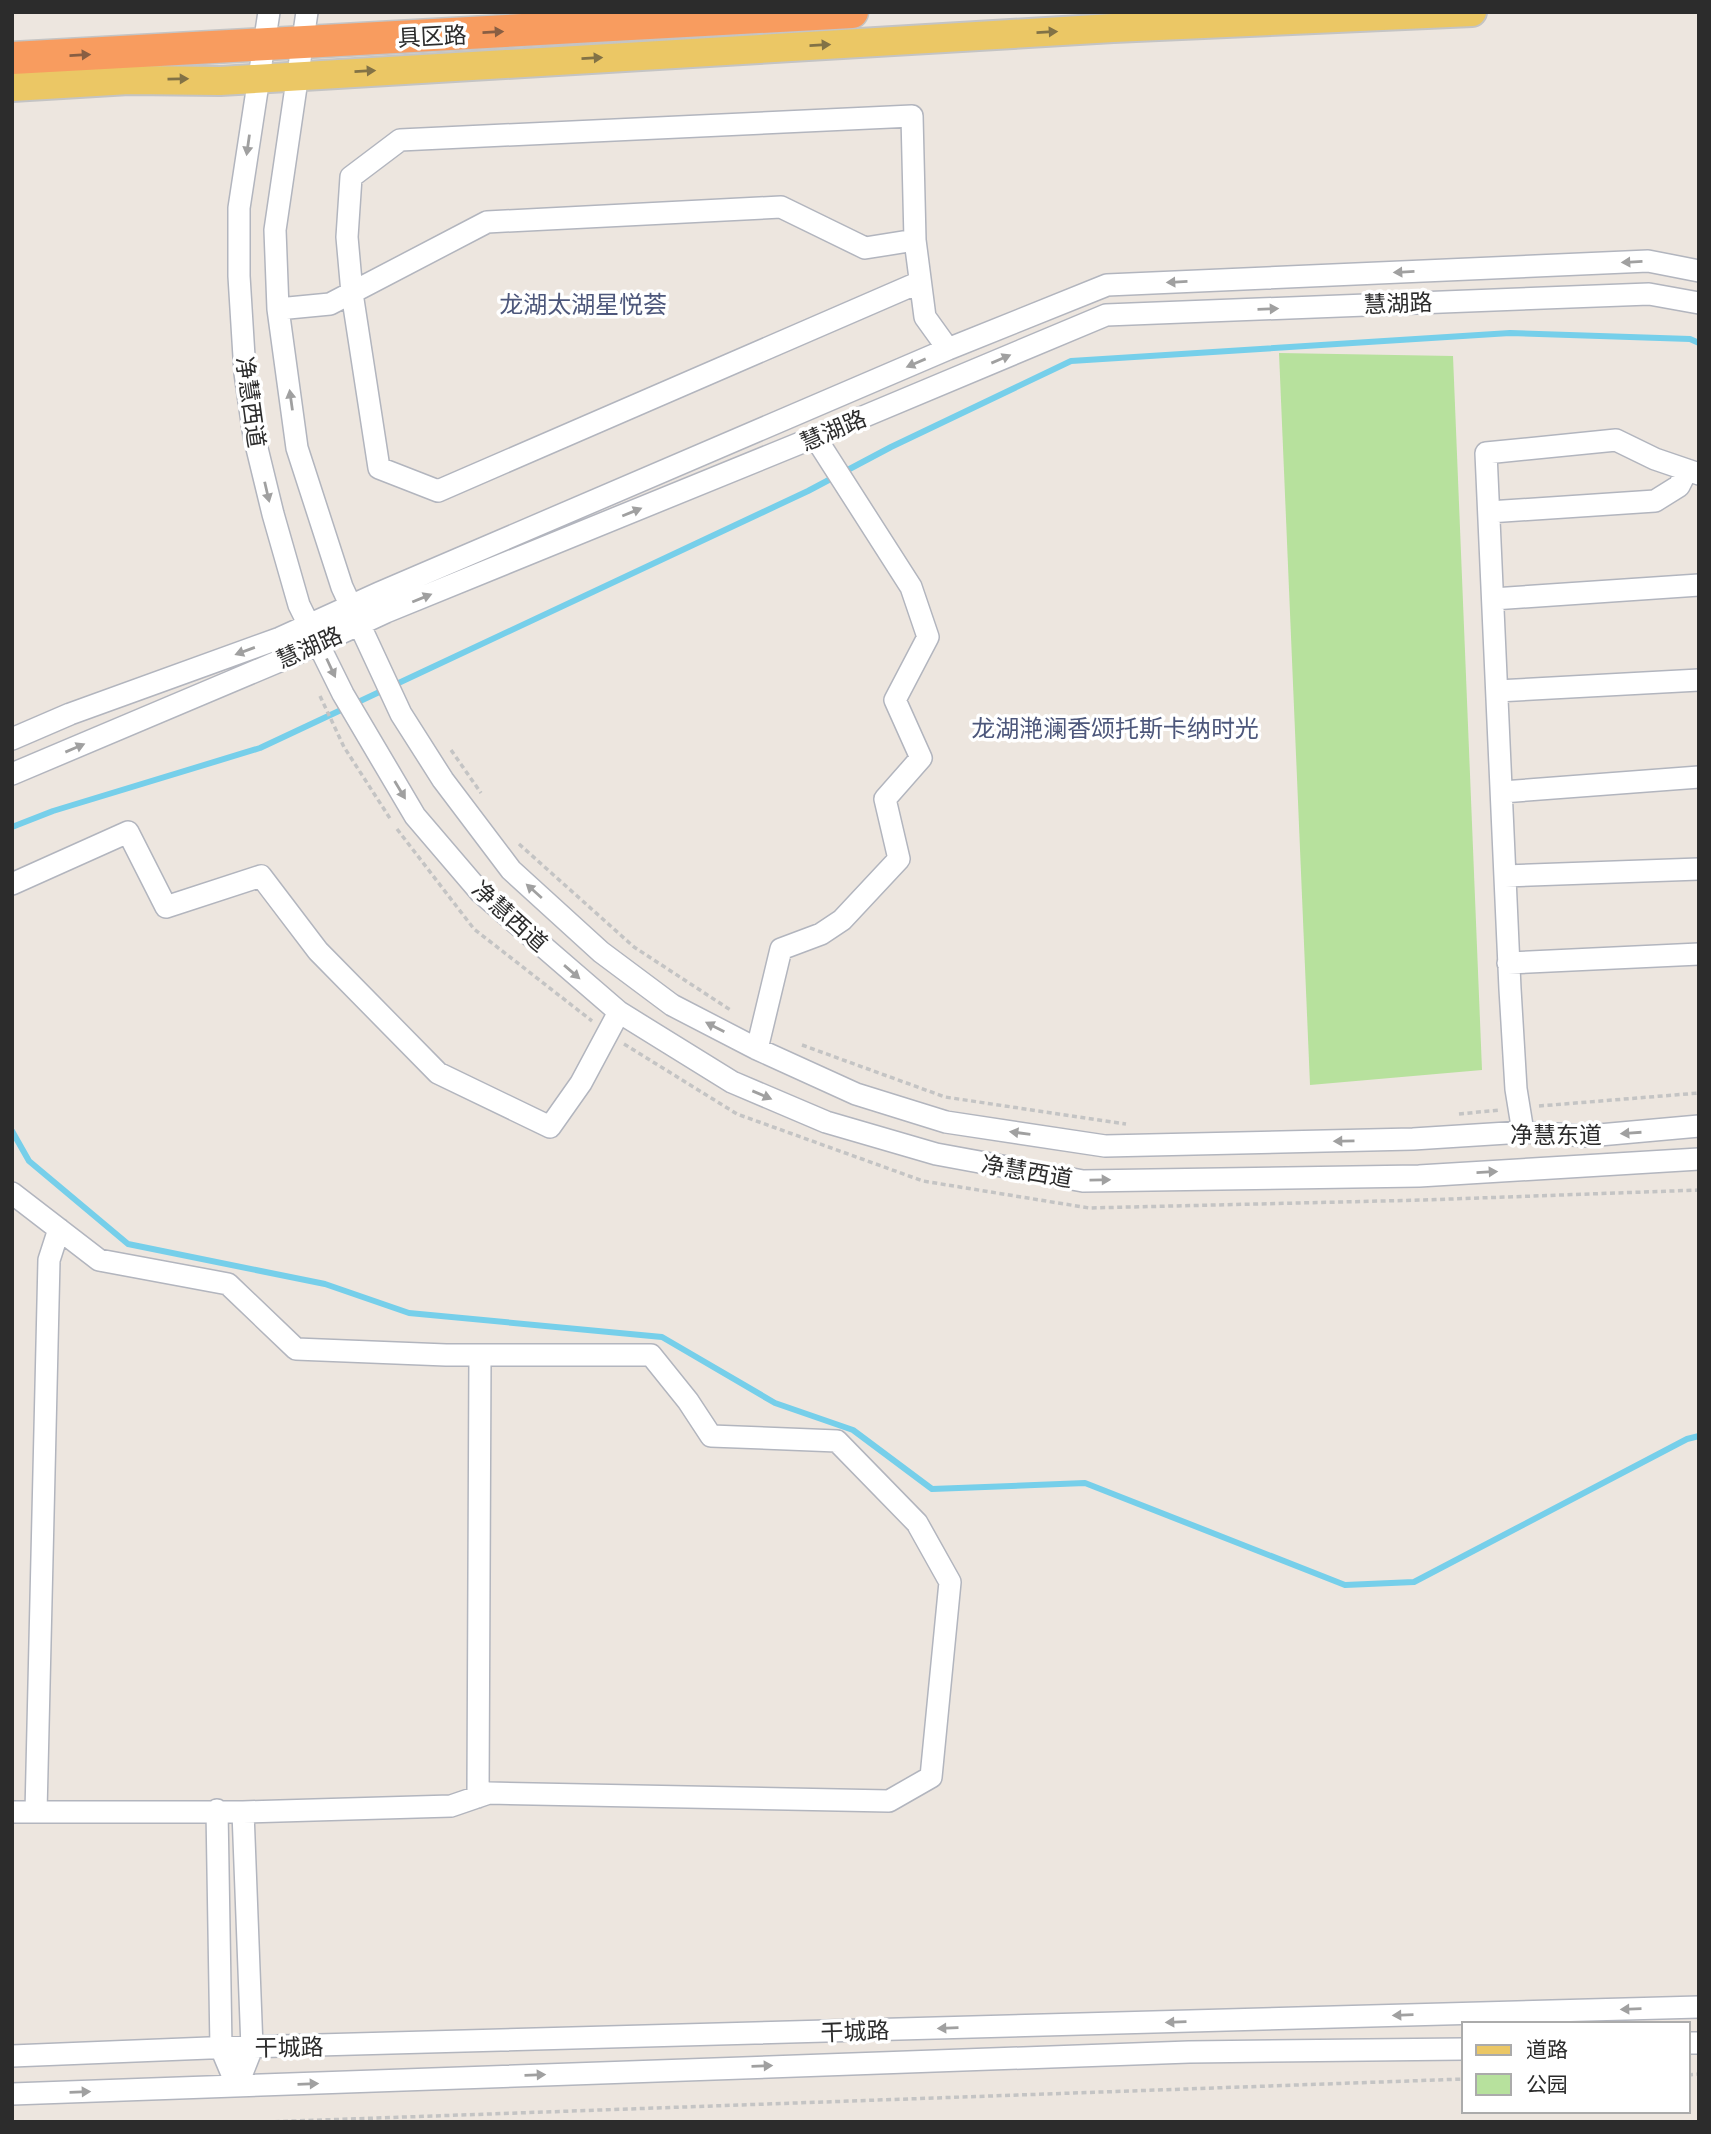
<svg xmlns="http://www.w3.org/2000/svg" width="1711" height="2134" font-family="Quicksand,'Noto Sans SC',sans-serif">
<style>
.green{fill:#b7e19d}
.lines{fill:none;stroke-linecap:round;stroke-linejoin:round}
.stream{stroke:#76cfea;stroke-width:6}
.minor-casing{stroke:#b2b5be;stroke-width:24}
.major-casing{stroke:#c4c4c4;stroke-width:32}
.highway-casing{stroke:#c4c4c4;stroke-width:35}
.path{stroke:#c4c4c4;stroke-width:3.5;stroke-dasharray:5 3.5;stroke-linecap:butt}
.minor{stroke:#fff;stroke-width:21}
.major{stroke:#ebc765;stroke-width:28}
.highway{stroke:#f89c5f;stroke-width:32}
.oneway{fill:#885e43}
.oneway2{fill:#827246}
.oneway3{fill:#a0a0a0}
.labels{text-anchor:middle;dominant-baseline:central;stroke-width:7;stroke-linejoin:round;paint-order:stroke}
.street-label{font-size:23px;fill:#2c2c2c;stroke:#fff}
.neighbourhood-label{font-size:24px;fill:#4d577b;stroke:#fff}
</style>
<rect width="100%" height="100%" fill="#ede6df"/>
<path class="green" d="M1279 353 1453 356 1482 1070 1310 1085Z"/>
<g class="lines">
<path class="stream" d="M12 827 53 811 260 748 808 491 891 447 1071 361 1510 333 1690 339 1699 343
M12 1131 29 1161 128 1244 325 1284 409 1313 662 1337 775 1403 853 1430 932 1489 1085 1483 1345 1585 1414 1582 1687 1439 1699 1436"/>
<defs>
<path id="minor" d="M269 12 239 208V276L245 373 254 436 273 514 299 605 343 694 415 816 480 892 619 1012 732 1082 826 1122 936 1154 1083 1181 1419 1176 1699 1159
M307 12 275 230 278 309 297 448 342 587 401 714 443 780 511 870 601 952 672 1005 757 1049 856 1094 946 1122 1105 1146 1413 1139 1523 1132 1588 1136 1699 1126
M915 240 912 116 400 140 351 177 347 237 352 293 379 468 438 491 920 282
M278 309 330 304 487 222 781 207 865 248 915 240 925 317 948 349
M1489 512 1655 501 1679 486 1687 470
M1493 599 1699 585
M1497 691 1699 680
M12 739 70 714 280 638 379 593 948 349 1107 285 1648 261 1699 271
M12 774 289 657 386 612 815 437 1106 315 1649 294 1699 303
M1502 792 1699 777
M1505 876 1699 869
M12 884 128 832 166 907 261 876 318 951 438 1073 550 1127 581 1083 619 1012
M1508 963 1699 954
M757 1049 781 949 821 934 842 920 899 859 885 799 921 758 895 700 928 637 911 587 815 437
M1523 1132 1516 1089 1510 989 1486 453 1616 440 1655 459 1699 474
M12 1193 99 1260 228 1284 296 1349 446 1355H651L688 1401 711 1436 837 1441 917 1523 950 1582 931 1777 889 1801 489 1793 451 1806 243 1812H12
M478 1797 480 1355
M217 1810 221 2048 237 2086
M36 1812 49 1260 59 1229
M1688 2043H1699
M12 2056 209 2048 1699 2007
M237 2086 252 2048 243 1812
M12 2094 1189 2052 1464 2049"/>
<path id="major" d="M12 87 129 80 220 81 1113 28 1472 12"/>
<path id="highway" d="M12 58 852 12"/>
</defs>
<use href="#minor" class="minor-casing"/>
<use href="#major" class="major-casing"/>
<use href="#highway" class="highway-casing"/>
<path class="path" d="M320 696 344 747 391 820
M451 750 481 793
M397 829 474 929 592 1021
M519 844 634 947 732 1011
M624 1044 737 1114 923 1181 1089 1208 1424 1200 1699 1190
M802 1045 945 1097 1126 1124
M1539 1106 1699 1093
M1459 1114 1500 1110
M1688 2075 1699 2074
M266 2122 1464 2079"/>
<use href="#minor" class="minor"/>
<use href="#major" class="major"/>
<use href="#highway" class="highway"/>
</g>
<defs><path id="oneway-solid" d="M-6-.8H1V-3.2L6.5 0L1 3.2V.8H-6Z" transform="scale(1.75)"/></defs>
<g class="oneway">
<use href="#oneway-solid" transform="translate(493 32) rotate(-3)"/>
<use href="#oneway-solid" transform="translate(80 55) rotate(-3)"/>
</g>
<g class="oneway2">
<use href="#oneway-solid" transform="translate(1047 32) rotate(-3)"/>
<use href="#oneway-solid" transform="translate(820 45) rotate(-3)"/>
<use href="#oneway-solid" transform="translate(592 58) rotate(-3)"/>
<use href="#oneway-solid" transform="translate(365 71) rotate(-3)"/>
<use href="#oneway-solid" transform="translate(178 79) rotate(-1)"/>
</g>
<g class="oneway3">
<use href="#oneway-solid" transform="translate(248 145) rotate(98)"/>
<use href="#oneway-solid" transform="translate(1632 262) rotate(177)"/>
<use href="#oneway-solid" transform="translate(1404 272) rotate(177)"/>
<use href="#oneway-solid" transform="translate(1177 282) rotate(177)"/>
<use href="#oneway-solid" transform="translate(1268 309) rotate(-2)"/>
<use href="#oneway-solid" transform="translate(1001 359) rotate(-23)"/>
<use href="#oneway-solid" transform="translate(916 363) rotate(157)"/>
<use href="#oneway-solid" transform="translate(291 400) rotate(-98)"/>
<use href="#oneway-solid" transform="translate(267 492) rotate(77)"/>
<use href="#oneway-solid" transform="translate(632 512) rotate(-22)"/>
<use href="#oneway-solid" transform="translate(422 598) rotate(-22)"/>
<use href="#oneway-solid" transform="translate(245 651) rotate(160)"/>
<use href="#oneway-solid" transform="translate(331 668) rotate(65)"/>
<use href="#oneway-solid" transform="translate(75 748) rotate(-23)"/>
<use href="#oneway-solid" transform="translate(400 790) rotate(59)"/>
<use href="#oneway-solid" transform="translate(534 891) rotate(-138)"/>
<use href="#oneway-solid" transform="translate(572 972) rotate(41)"/>
<use href="#oneway-solid" transform="translate(715 1027) rotate(-153)"/>
<use href="#oneway-solid" transform="translate(762 1095) rotate(23)"/>
<use href="#oneway-solid" transform="translate(1020 1133) rotate(-172)"/>
<use href="#oneway-solid" transform="translate(1631 1133) rotate(176)"/>
<use href="#oneway-solid" transform="translate(1344 1141) rotate(179)"/>
<use href="#oneway-solid" transform="translate(1487 1172) rotate(-3)"/>
<use href="#oneway-solid" transform="translate(1100 1180) rotate(-1)"/>
<use href="#oneway-solid" transform="translate(1631 2009) rotate(178)"/>
<use href="#oneway-solid" transform="translate(1403 2015) rotate(178)"/>
<use href="#oneway-solid" transform="translate(1176 2022) rotate(178)"/>
<use href="#oneway-solid" transform="translate(948 2028) rotate(178)"/>
<use href="#oneway-solid" transform="translate(762 2066) rotate(-2)"/>
<use href="#oneway-solid" transform="translate(535 2075) rotate(-2)"/>
<use href="#oneway-solid" transform="translate(308 2084) rotate(-2)"/>
<use href="#oneway-solid" transform="translate(80 2092) rotate(-2)"/>
</g>
<g class="labels">
<g class="street-label">
<text transform="translate(432 36) rotate(-3)">具区路</text>
<text transform="translate(1398 303) rotate(-2)">慧湖路</text>
<text transform="translate(251 402) rotate(82)">净慧西道</text>
<text transform="translate(833 430) rotate(-23)">慧湖路</text>
<text transform="translate(309 647) rotate(-24)">慧湖路</text>
<text transform="translate(510 916) rotate(42)">净慧西道</text>
<text x="1556" y="1134">净慧东道</text>
<text transform="translate(1027 1171) rotate(10)">净慧西道</text>
<text transform="translate(855 2031) rotate(-2)">干城路</text>
<text transform="translate(289 2047) rotate(-1)">干城路</text>
</g>
<g class="neighbourhood-label">
<text x="583" y="304">龙湖太湖星悦荟</text>
<text x="1115" y="728">龙湖滟澜香颂托斯卡纳时光</text>
</g>
</g>
<rect width="1711" height="2134" fill="none" stroke="#2c2c2c" stroke-width="28"/>
<rect x="1462" y="2022" width="228" height="91" fill="#ffffff" stroke="#ababab" stroke-width="2"/>
<rect x="1476" y="2045" width="35" height="10" fill="#ebc765" stroke="#ababab" stroke-width="2"/>
<text x="1526" y="2057" font-size="21" fill="#2c2c2c">道路</text>
<rect x="1476" y="2074" width="35" height="21" fill="#b7e19d" stroke="#ababab" stroke-width="2"/>
<text x="1526" y="2092" font-size="21" fill="#2c2c2c">公园</text>
</svg>
